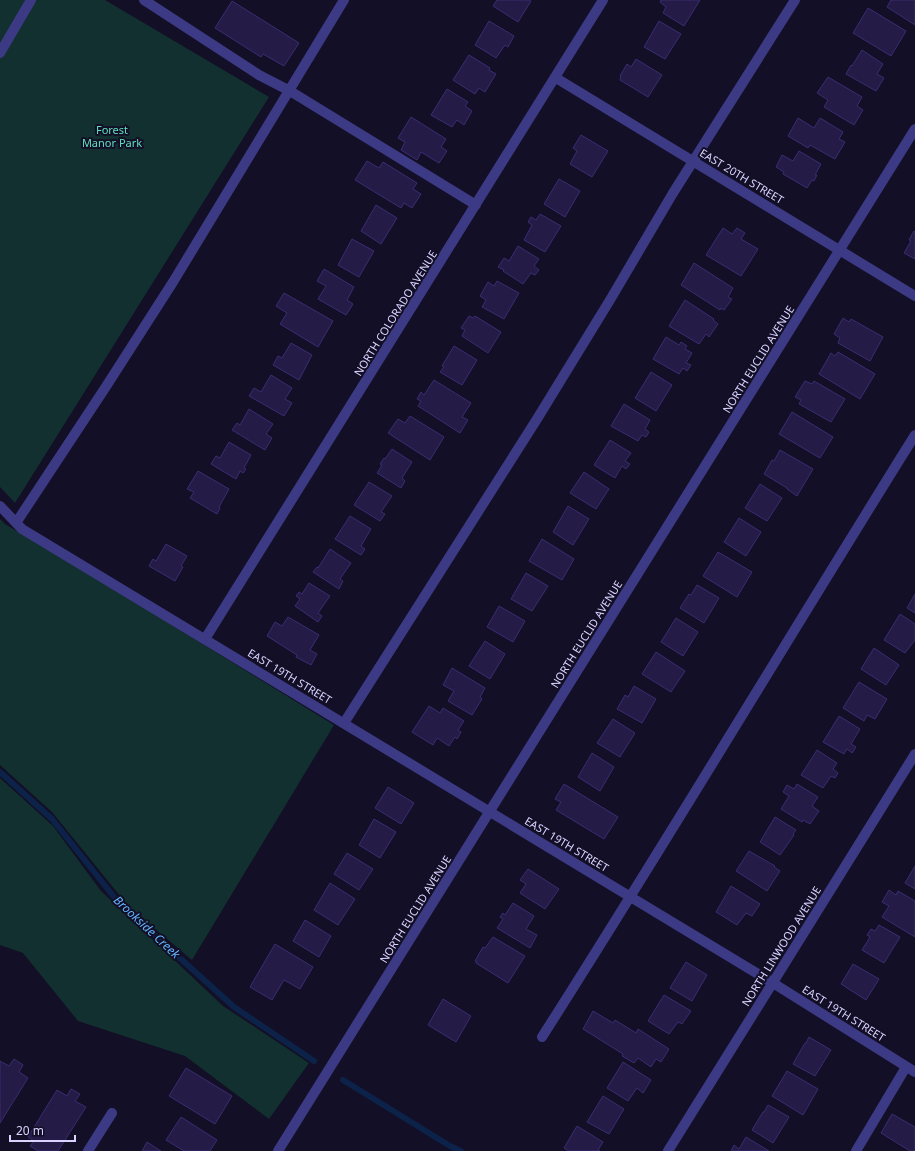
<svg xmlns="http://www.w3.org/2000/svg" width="915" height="1151" font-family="'Noto Sans',sans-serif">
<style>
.green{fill:#12302f}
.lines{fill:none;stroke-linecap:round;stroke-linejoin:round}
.stream{stroke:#0c2248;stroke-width:6}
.building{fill:#241b47;stroke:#3b2d73}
.minor{stroke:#3d3a85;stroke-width:10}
.labels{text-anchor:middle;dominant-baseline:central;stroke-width:4;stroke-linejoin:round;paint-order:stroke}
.park-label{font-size:11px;fill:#5fe0c0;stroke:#130f26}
.street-label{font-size:11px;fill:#d9d4ff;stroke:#130f26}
.water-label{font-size:12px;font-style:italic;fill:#62b6ff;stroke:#130f26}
</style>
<rect width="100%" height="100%" fill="#130f26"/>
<path class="green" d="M0 0H105L269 97 15 503 0 487Z
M0 519 5 524 157 616 334 725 192 960 129 907 52 812 0 765Z
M0 778 53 826 101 891 223 1006 309 1063 269 1119 185 1056 78 1021 23 953 0 945Z"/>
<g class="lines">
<path class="stream" d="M0 772 52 819 118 902 234 1007 314 1061
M343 1080 450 1146 461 1151"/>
</g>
<path class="building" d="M497 0H529L531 1 518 22 493 6Z
M661 0H700L684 26 663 13 666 7 660 2Z
M891 0H915V25L887 7Z
M232 1 299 43 284 66 263 54 261 57 215 28Z
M868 8 906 31 891 56 853 33Z
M489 21 514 36 508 47 505 45 496 58 475 45Z
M659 21 681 34 665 59 644 47Z
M862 50 883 64 877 74 884 78 876 91 846 74 851 65 852 66Z
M469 55 490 68 489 70 496 74 485 92 479 88 475 94 453 80Z
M636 59 662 75 648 97 620 80 621 77 620 76 627 64 631 67Z
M828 77 862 97 857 106 863 110 854 125 824 107 828 100 817 93Z
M447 89 468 102 465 106 472 111 464 125 457 120 452 127 431 115Z
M411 117 446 139 441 147 447 151 439 163 421 152 417 160 401 150 405 142 398 138Z
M798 118 814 128 820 118 843 132 839 139 845 142 835 159 810 145 808 148 788 136Z
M581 135 608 151 592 177 570 164 577 151 573 148Z
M799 151 821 164 815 175H817L814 181 812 180 807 188 783 174 784 172 776 167 782 155 793 161Z
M367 161 379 168 383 162 417 183 413 189 421 194 412 208 404 203 401 208 355 180Z
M559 179 580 191 565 217 544 204Z
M376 205 397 218 381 244 361 231Z
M540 214 561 226 545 252 524 240 532 225 528 222 531 217 536 220Z
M723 228 732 234 737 228 745 233 741 239 758 249 741 276 706 255Z
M914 231 915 232V259L904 253 911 241 909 240Z
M352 239 374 251 359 277 338 265Z
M518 246 539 259 534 266 539 270 535 275 531 273 523 284 503 271 504 270 498 267 504 258 509 261Z
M694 263 733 288 728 297 732 299 724 310 721 308 720 310 681 285Z
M324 269 354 287 347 300 353 304 346 315 318 299 326 286 317 281Z
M497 281 519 293 504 319 482 307 486 300 480 296 488 282 494 286Z
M284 293 333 321 318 347 280 324 287 313 276 306Z
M685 300 714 319 713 320 718 324 709 337 706 334 699 344 669 326Z
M469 316 473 318 475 316 501 332 488 353 462 336 465 330 461 328Z
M843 318 849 322 851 319 883 337 870 361 838 343 840 338 834 334Z
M666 337 679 345 681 342 687 346 685 349 692 353 686 363 691 365 687 371 683 368 679 374 653 359Z
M291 343 312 355 299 380 273 365 278 356 282 358Z
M454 346 477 360 462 385 440 372 444 367 442 366Z
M838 352 875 374 860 399 819 374 831 353 835 356Z
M651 372 672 385 656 411 635 398Z
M271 375 292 388 285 399 292 403 284 416 249 396 254 388 261 392Z
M434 380 471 403 462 417 468 420 460 433 418 406 421 401 417 399 421 392 424 395Z
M805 381 812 384 814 381 845 399 831 422 799 404 801 400 795 397Z
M624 404 650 420 645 429 649 432 646 437 642 435 638 441 611 426Z
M249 409 273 424 266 434 272 438 265 450 232 430 237 423 240 425Z
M792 412 833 437 820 458 779 434Z
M410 416 444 437 430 460 388 433 398 419 405 423Z
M610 440 631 453 625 461 630 464 626 469 622 466 615 478 594 465Z
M229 442 251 455 244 468 246 469 243 473 240 471 236 479 211 464 216 456 220 458Z
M392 449 412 462 402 478 405 481 401 488 377 473 382 465 380 464 384 458 385 459Z
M780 450 813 469 797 496 787 489V488L764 474 772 460 774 461Z
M198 471 229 489 219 507 220 508 217 514 190 498 194 492 187 489Z
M584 472 609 489 596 509 570 493Z
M369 482 392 496 381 512 385 514 380 521 354 505Z
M760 484 782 498 767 521 745 508Z
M568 506 589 519 573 545 553 532Z
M350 516 371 529 361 546 365 549 361 555 335 539Z
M739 518 761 532 746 556 724 542Z
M542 539 574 559 562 580 529 561Z
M166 544 187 556 181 566 183 567 175 581 149 566 153 559 156 561Z
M330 549 351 563 340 579 343 581 339 589 313 572 317 567 318 568Z
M718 552 752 572 737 597 703 576Z
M526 573 548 586 532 611 511 599Z
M309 583 330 596 318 613 322 616 318 622 295 606 300 599 296 596 299 592 302 594Z
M697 585 719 598 704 623 680 608 689 594 691 595Z
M915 594V613L907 608Z
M499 606 525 621 513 642 487 627Z
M900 614 915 624V640L905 653 884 640Z
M288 617 319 635 310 650 317 654 311 665 296 657 297 655 267 636 275 622 282 626Z
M676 618 698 632 683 656 661 642Z
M485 641 505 654 490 679 469 666Z
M874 648 899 665 886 685 861 669Z
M656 652 685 671 671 692 642 674Z
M452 668 485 688 480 697 482 699 472 715 448 701 454 691 443 685Z
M859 682 887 699 875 719 867 715 864 721 843 708Z
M634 686 656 699 642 723 617 709 625 695 628 697Z
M429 706 440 713 443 708 464 721 458 730 461 732 457 739 455 737 449 746 437 738 433 745 412 732Z
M839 716 860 729 851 744 856 747 852 753 847 749 844 754 823 742Z
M613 719 635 733 620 757 597 743Z
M817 750 837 763 833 769 838 773 835 778 831 776 823 788 801 775Z
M592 753 614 767 600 791 578 777Z
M564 784 618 817 604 839 556 810 561 802 555 799Z
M797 784 818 797 812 806 819 811 810 824 803 820 802 822 781 809 789 796 783 792 787 785 794 789Z
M388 787 414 803 401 824 375 808Z
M775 817 796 830 793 834 794 835 780 855 760 842Z
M374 819 396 832 380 858 359 845Z
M749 851 775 866 774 867 780 871 767 891 736 871Z
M347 853 373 869 359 890 334 874Z
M915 866V889L905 883Z
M528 869 559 889 545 909 520 893 526 884 520 880Z
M330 883 355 899 338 925 314 910Z
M731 886 760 904 752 916 746 913 737 925 716 912Z
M889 890 896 895 898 891 915 901V937L882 917 889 906 882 902Z
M513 903 534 916 526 929 537 935 530 948 497 928 503 919 500 917 503 913 505 915Z
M305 920 331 936 319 957 293 941Z
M879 925 900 937 884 963 862 950 870 937 867 935 871 929 875 931Z
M493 937 525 956 508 983 476 963V961H475L483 947 485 948Z
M275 944 313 967 300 989 284 980 272 1000 250 987Z
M686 962 707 975 692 1001 670 988Z
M853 964 879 979 866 1000 841 984Z
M664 995 691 1011 682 1024 678 1022 669 1034 648 1021Z
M443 999 471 1016 456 1042 428 1025Z
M593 1011 613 1023 615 1020 636 1033 638 1029 669 1049 661 1062 656 1059 651 1067 638 1058 634 1063 622 1056 623 1054 583 1029Z
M809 1037 831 1050 815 1076 793 1064 805 1043H806Z
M14 1059 23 1065 19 1072 28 1078 0 1123V1061L9 1066Z
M623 1062 651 1080 643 1093 637 1088 628 1101 607 1088Z
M186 1068 232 1096 215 1124 169 1096Z
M787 1071 818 1089 803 1115 772 1096Z
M71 1089 80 1094 75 1101 86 1107 58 1151H38L30 1146 34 1141 28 1137 57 1090 67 1096Z
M603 1096 624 1109 609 1134 587 1122Z
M768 1105 789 1117 773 1143 752 1130 763 1112H764Z
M892 1114 915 1127V1151H910L881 1133Z
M181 1117 217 1140 210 1151H184L166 1140Z
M577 1126 603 1142 598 1150 600 1151H569L564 1148Z
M746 1137 769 1151H731L734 1145 739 1149Z
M147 1142 161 1151H142Z"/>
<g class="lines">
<path class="minor" d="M144 0 259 75 290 91 476 205
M0 53 31 0
M556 78 915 296
M0 506 22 529 773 983 915 1072
M16 523 107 385 173 282 344 0
M205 639 603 0
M344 723 537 419 610 300 673 193 795 0
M542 1037C669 838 790 635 915 435
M88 1151 112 1113
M278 1151 915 129
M668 1151 915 754
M856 1151 906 1067"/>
</g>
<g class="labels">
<g class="park-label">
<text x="112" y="129">Forest<tspan x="112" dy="13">Manor Park</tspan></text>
</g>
<g class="street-label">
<text transform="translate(742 176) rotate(31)">EAST 20TH STREET</text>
<text transform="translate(395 313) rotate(-58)">NORTH COLORADO AVENUE</text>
<text transform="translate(758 359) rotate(-58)">NORTH EUCLID AVENUE</text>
<text transform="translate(586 634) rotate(-58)">NORTH EUCLID AVENUE</text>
<text transform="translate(290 676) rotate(31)">EAST 19TH STREET</text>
<text transform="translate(567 844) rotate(31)">EAST 19TH STREET</text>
<text transform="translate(415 909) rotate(-58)">NORTH EUCLID AVENUE</text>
<text transform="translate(781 946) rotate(-58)">NORTH LINWOOD AVENUE</text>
<text transform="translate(844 1013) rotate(32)">EAST 19TH STREET</text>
</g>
<g class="water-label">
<text transform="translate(147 927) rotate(43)">Brookside Creek</text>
</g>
</g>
<path d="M10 1135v6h65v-6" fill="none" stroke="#d9d4ff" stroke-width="2"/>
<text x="16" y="1135" font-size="12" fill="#d9d4ff" stroke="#130f26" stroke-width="3" paint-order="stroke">20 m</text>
</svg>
